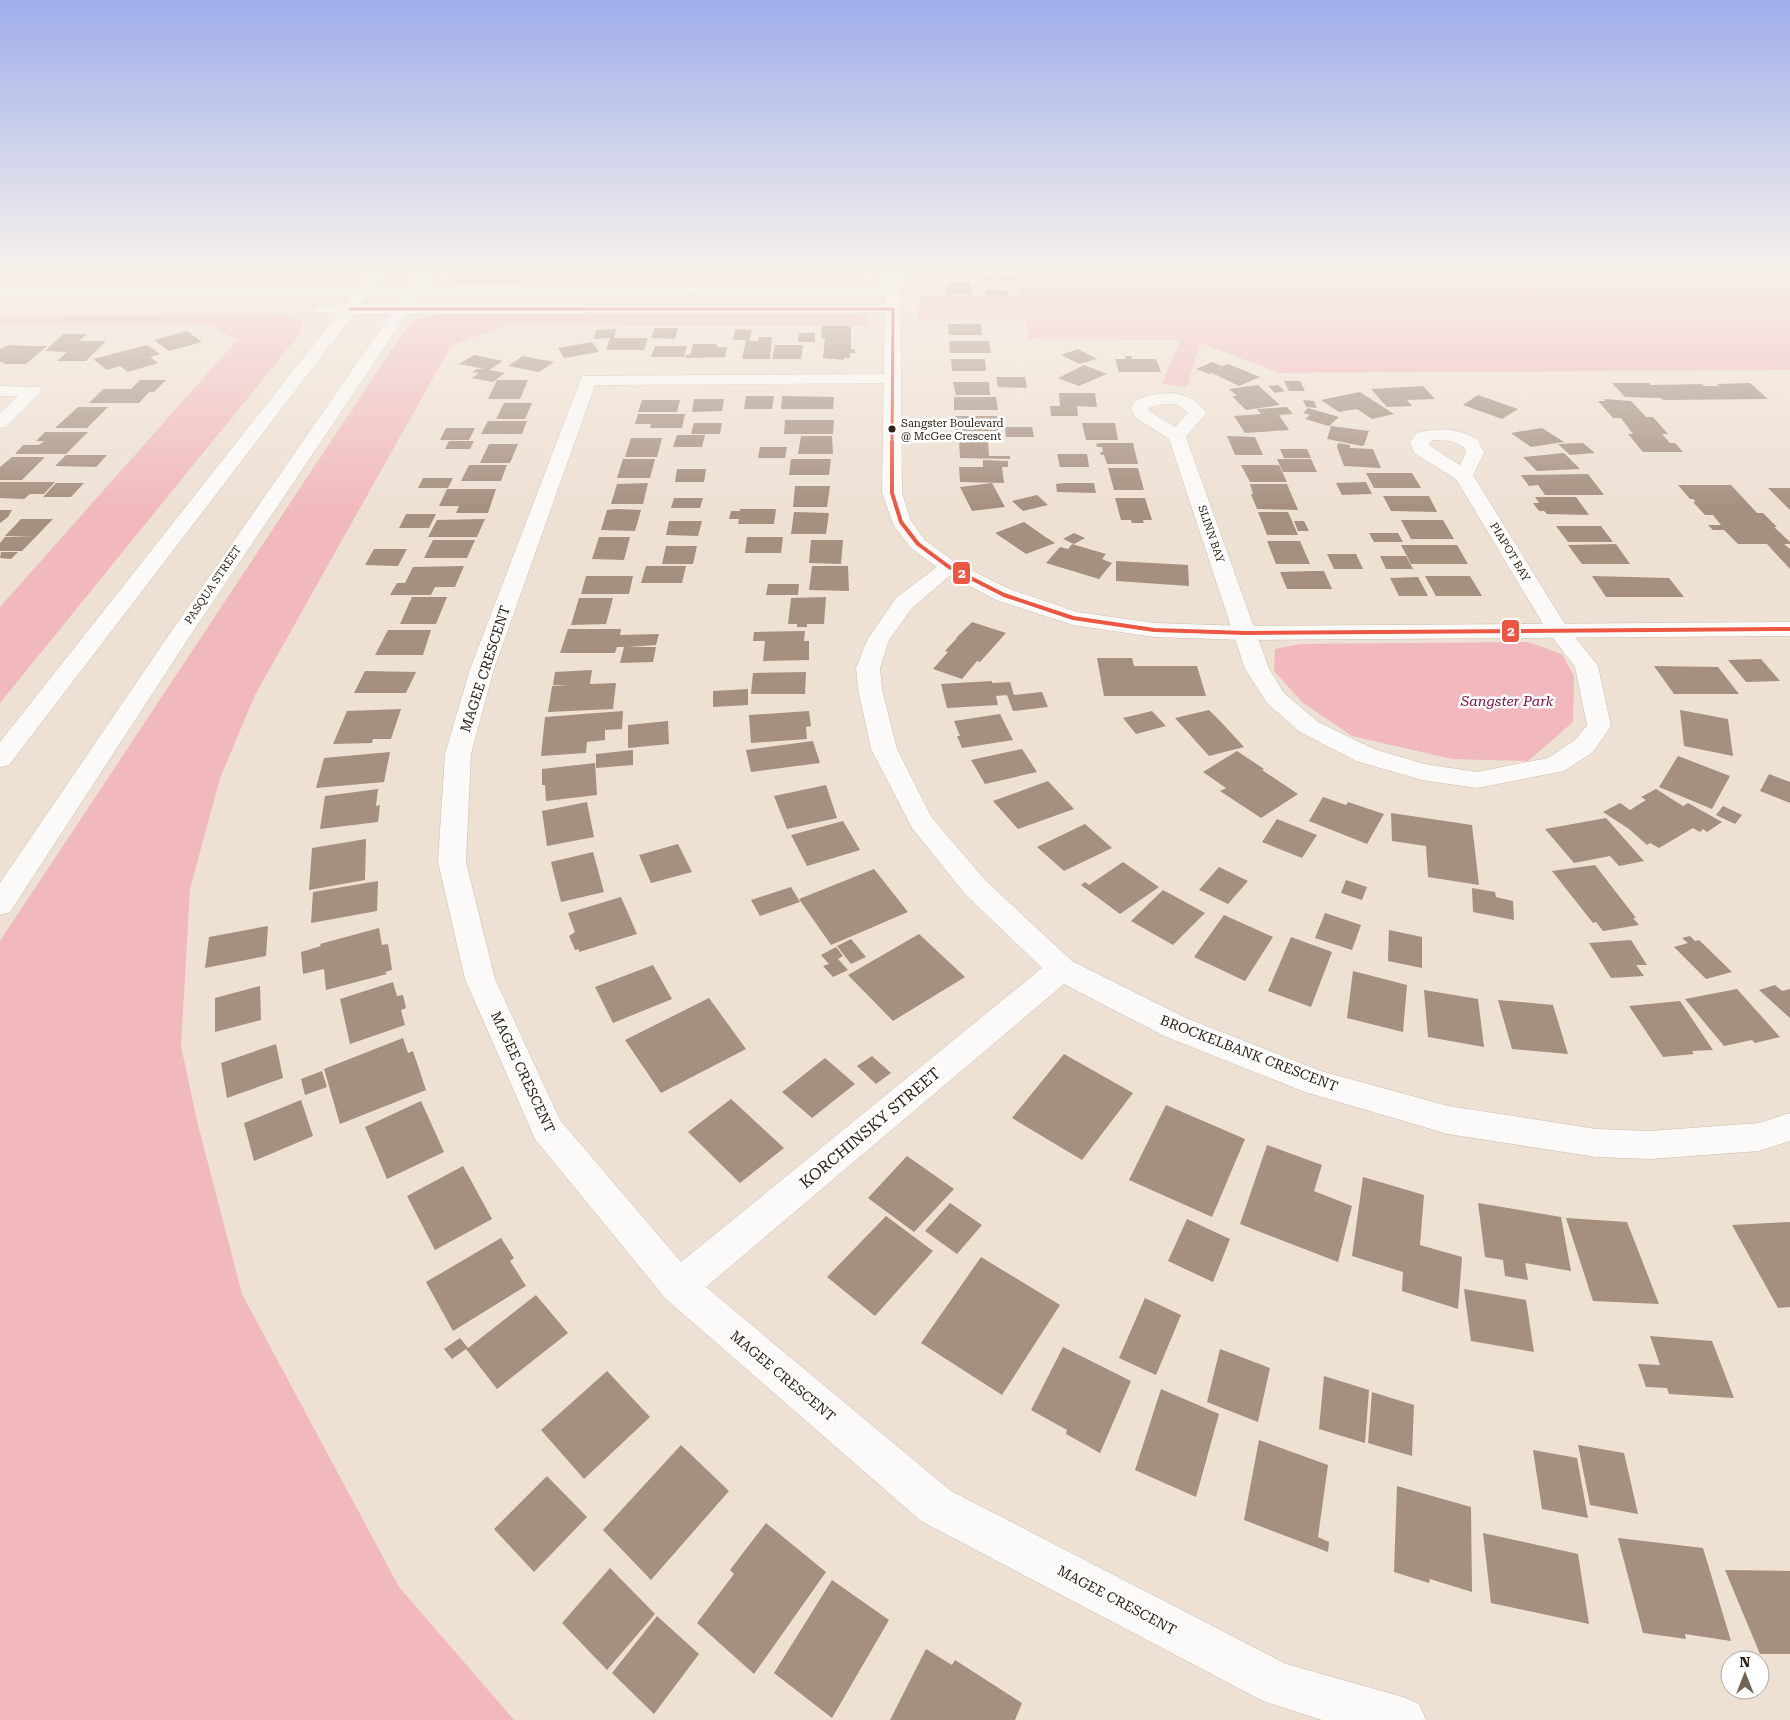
<svg xmlns="http://www.w3.org/2000/svg" width="1790" height="1720" font-family="'Roboto Serif',serif">
<style>
.green{fill:#f1b9be}
.building{fill:#a58f7f}
.lines{fill:none;stroke-linecap:round;stroke-linejoin:round}
.street-casing{stroke:#ccbeb0;stroke-width:1}
.secondary-casing{stroke:#ccbeb0;stroke-width:1}
.street{fill:#fcfaf8;fill-rule:evenodd}
.secondary{fill:#fcfaf8;fill-rule:evenodd}
.bus-1-far1-casing{stroke:#fff;stroke-width:5.5}
.bus-1-casing{stroke:#fff;stroke-width:7}
.bus-1-far1{stroke:#ec5643;stroke-width:3}
.bus-1{stroke:#ec5643;stroke-width:4}
.bus-dot{fill:#2f2011;stroke:#fff;stroke-width:2}
.labels{text-anchor:middle;dominant-baseline:central;stroke-width:5;stroke-linejoin:round;paint-order:stroke}
.far-bus-label{font-size:11px;fill:#2f2011;stroke:#fff;text-anchor:start}
.far-street-label{font-size:11px;fill:#2f2011;stroke:#fff}
.street-label{font-size:14px;fill:#2f2011;stroke:#fff}
.park-label{font-size:14px;font-style:italic;fill:#860e3c;stroke:#fff}
.near-street-label{font-size:16px;fill:#2f2011;stroke:#fff}
.line-badge{stroke:#fff;stroke-width:2}
.badge-label{font-size:14px;text-anchor:middle;font-weight:bold;fill:#fff}
</style>
<rect width="100%" height="100%" fill="#eee0d3"/>
<path class="green" d="M288 268H350L336 280 305 285 0 286V280L239 278Z
M448 268H540L535 278H840L841 268H869L868 279 863 283 845 285H459L442 278Z
M1017 268H1790V370L1280 373 1200 343 1187 387 1162 384 1180 340 1029 339 1026 321 918 320 919 295H1020Z
M449 313 855 314 867 318 870 326 507 325 451 346 255 695 220 778 190 889 181 1046 197 1121 242 1294 399 1587 514 1720H0V941L408 325 420 318Z
M289 316 302 321V331L0 703V607L237 340 211 325H0V317Z
M1528 642 1562 654 1574 676 1573 722 1528 761 1452 759 1352 736 1303 703 1274 671 1275 649 1300 644Z"/>
<path class="building" d="M944 268H984L985 275H944Z
M985 276H1007V278H1015L1016 280 985 281Z
M947 282H971L972 294H947Z
M985 290H1007L1009 297H987Z
M948 324H981L982 335H949Z
M822 326H851V349H855V353H850V358H844V360L823 358 825 338H821Z
M655 328H678L675 339 651 338Z
M616 329 614 338H648L644 350H606L610 338 594 339 596 330Z
M735 329 752 330 749 341H758L759 337H772L770 359H742L746 340H733Z
M187 331 202 342 169 351 154 340Z
M799 333H815V342H798Z
M63 334H87L79 341H106L86 361H57L67 352 45 351Z
M949 341H989L991 353H950Z
M592 342 599 352 564 358 558 348Z
M693 344H717V347H727L725 357 686 358V355H690Z
M9 345 28 346H47L26 364H2L5 362H0V349Z
M147 345 160 354 150 357 158 363 128 372 120 366 107 370 93 359Z
M775 345H803L801 359H772Z
M655 346H687L684 357H651Z
M1078 349 1097 359 1080 364 1061 355Z
M474 355 503 361 489 370 505 373 493 382 472 378 479 373 472 372 477 369H485L459 364Z
M523 356 554 362 539 372 508 366Z
M1125 356H1131L1132 359H1156L1161 372H1119L1115 359H1126Z
M951 359H985L986 371H952Z
M1212 362 1222 366 1228 364 1260 377 1239 386 1212 373 1209 374 1196 369Z
M1084 365 1107 374 1079 386 1058 378Z
M996 377H1025L1027 388 998 387Z
M140 380H166L154 392H149L139 403H89L103 389H131Z
M497 380H528L520 399H488Z
M1284 381H1300L1305 391H1289Z
M953 382H989L990 395H956Z
M1612 383H1649L1651 385 1702 384 1704 386H1719L1717 384 1750 383 1768 399 1663 400 1661 398 1625 397Z
M1258 385 1280 405 1246 410 1232 396H1237L1229 389Z
M1278 385 1285 391 1275 393 1268 386Z
M1423 386 1435 399 1407 400 1412 406 1387 407 1371 389Z
M1360 392 1394 414 1372 419 1357 409 1339 412 1321 400Z
M1059 393H1095L1097 407 1077 406 1078 416H1051L1050 406H1060Z
M1478 395 1518 409 1502 419 1463 405Z
M746 396H774L772 409H744Z
M782 396 834 397 833 409H781Z
M954 397H996L998 410H954Z
M694 399H724L722 411 692 412Z
M1604 399 1631 401 1646 417H1653L1668 434H1662L1670 443H1675L1683 452H1643L1628 434H1633L1621 418H1613L1598 401H1605Z
M642 400H680L677 412H638Z
M1303 400 1314 401 1317 408 1306 407Z
M504 403H532L525 419H496Z
M78 407H108L87 428H55Z
M1287 407 1293 414 1279 415 1289 430 1245 433 1234 416 1261 414 1257 409Z
M1308 408 1339 417 1329 426 1305 419 1310 415 1303 413Z
M638 414H685L682 428H650L651 424H635Z
M955 416H997L999 431H956Z
M785 420H834L833 434H784Z
M488 421H527L522 434H481Z
M694 423H722L720 434H691Z
M1082 423H1115L1118 440H1086Z
M1331 426 1369 431 1364 445 1362 446 1327 439Z
M1005 427H1032L1034 437H1006Z
M446 428H475L469 440H440Z
M1542 428 1564 442 1531 447 1511 433Z
M45 432H88L66 454H15L23 445H39L44 441H36Z
M677 435H705L702 447H673Z
M801 436H832L833 454H798Z
M1227 436 1255 437 1263 455H1235Z
M631 438H662L657 457H625Z
M959 440 988 441 989 456H1010V459L960 458Z
M449 441H474L470 449H445Z
M1101 443H1133L1138 464H1107L1104 455H1101L1100 452H1103L1102 447H1097L1096 444Z
M1338 443 1350 445V448L1373 449 1381 468 1344 466 1337 447Z
M1583 443 1595 453 1570 455 1558 444Z
M489 444H518L510 463H480Z
M760 447H787L785 458H758Z
M1280 449H1307L1311 458H1284Z
M1564 453 1580 469 1537 471 1523 457Z
M1057 454H1087L1089 467H1060Z
M66 455H107L96 467 55 466Z
M12 457H45L22 480H0V467Z
M623 459H655L650 478H617Z
M791 459H831L829 475H789Z
M1277 459H1311L1317 472H1283Z
M983 460 1008 461V467H1002L1004 483 960 482 959 467H983Z
M469 465H507L501 481H461Z
M1241 465H1279L1287 482H1250Z
M1108 468H1138L1144 490H1114Z
M677 469H706L704 482H675Z
M1366 473H1412L1421 488H1374Z
M1588 474 1604 495H1545L1538 485 1529 486 1521 475Z
M423 478H453L448 488H418Z
M0 482H55L44 494H30L24 499 0 498Z
M1366 482 1372 494 1342 495 1336 483Z
M56 483H84L71 497H43Z
M648 483 643 504H611L617 484Z
M992 483 1005 507 972 511 960 487Z
M1064 483H1094L1096 493 1057 492 1056 484Z
M1250 484H1287L1298 510 1257 509 1251 494H1253Z
M1678 485H1731L1757 513H1763L1777 527H1774L1790 542V544H1784L1790 549V569L1767 544H1738L1724 530H1713L1708 525H1721L1713 515H1705L1693 502H1696L1693 499H1690Z
M795 486H830L827 507H793Z
M1768 488H1790V510Z
M447 489H496L488 513H456L459 506H439Z
M1037 495 1048 505 1023 511 1012 501Z
M1383 496H1429L1437 512 1391 511Z
M1535 497H1576L1589 515 1547 514 1544 511H1539L1533 503H1539Z
M674 498H703L700 508H671Z
M1115 498H1145L1152 520H1143L1144 523H1132L1131 520H1121Z
M617 509 641 510 635 531 601 530 607 510Z
M740 509H776L774 524H738L739 519H729L731 511H740Z
M0 510H12L8 517 0 523Z
M794 512 829 513 826 534H791Z
M1258 512H1288L1298 535H1267Z
M406 514H436L429 528H399Z
M21 519H53L22 551H0V543L5 537H34L5 536Z
M485 519 477 537H428L437 520Z
M1401 520H1443L1454 539H1411Z
M669 521H702L698 536 666 535Z
M1294 521H1304L1309 531H1298Z
M1024 522 1044 536 1055 543 1026 554 995 533Z
M1556 526H1601L1613 542H1568Z
M1074 533 1085 538 1074 544 1063 539Z
M1369 533H1398L1403 542H1374Z
M599 537H630L624 560 592 559Z
M747 537H783L781 553H745Z
M433 540H475L467 558H424Z
M811 540H843L841 564 809 563Z
M1267 541H1300L1310 564H1276Z
M1072 544 1106 554 1102 559 1112 563 1099 579 1046 563 1060 547 1068 549Z
M1616 544 1630 564H1582L1568 545Z
M1401 545H1457L1468 564H1411Z
M666 546H697L693 564H662Z
M374 549H407L398 566 365 565Z
M1 552H18L11 559 0 558Z
M1327 554H1356L1363 569H1334Z
M1380 556H1406L1413 569H1386Z
M1116 561 1188 565 1189 586 1116 581Z
M464 566 455 587H435L431 595H390L397 583H405L413 567Z
M646 566H686L682 583H641Z
M812 566H848L849 591 809 590Z
M1312 571H1324L1332 589H1287L1280 572Z
M586 576H633L629 594H581Z
M1425 576H1470L1482 596H1436Z
M1592 576 1669 578 1684 597H1606Z
M1418 577 1428 596H1399L1390 578Z
M768 584H799L798 595H766Z
M412 597H447L436 624H400Z
M826 597 824 624H807V627H797V624H788L791 598Z
M579 598H613L606 624 571 625Z
M972 622 1006 633 980 662 977 661 962 679 933 669 948 652 945 651 957 638H956Z
M568 629H621L620 635 659 634 656 645 627 647H656L653 662 620 663 624 647H617L615 653H560Z
M388 630H431L423 655H375Z
M805 631 804 641H809V660L763 661 765 641H753L754 632Z
M1097 658H1132L1134 666H1197L1206 696H1104Z
M1761 659 1780 681 1746 682 1728 660Z
M1654 666 1718 667 1739 694H1674Z
M592 670 590 684 616 683 613 709 548 712 552 686 569 685H553L555 672Z
M365 671 416 672 406 693H354Z
M806 672 805 694H751L753 673Z
M992 681V683L1010 682 1014 695 1042 692 1048 707 1013 711 1007 695 996 696 998 705 947 708 941 684Z
M748 689V705L713 707V691Z
M401 709 391 739H373L372 743 333 744 347 711Z
M1209 710 1222 723 1244 747 1209 756 1175 718Z
M1680 710 1728 719 1733 756 1684 746Z
M623 711 622 729 605 730V740L587 742 586 753 541 756 545 717Z
M809 711 811 726 806 727 807 739 751 743 749 715Z
M1152 711 1166 726 1136 734 1123 718Z
M1000 714 1013 740 962 748 957 736H960L954 721Z
M668 721 669 744 628 748V725Z
M813 741 820 763 751 772 746 750Z
M1022 749 1037 772 985 784 971 760Z
M633 750V765L596 768V754Z
M1237 751 1264 769 1262 770 1298 794 1261 818 1220 791 1226 788 1203 772Z
M390 752 384 782 316 788 324 758Z
M1678 756 1730 776 1712 809 1659 787Z
M595 763 597 795 546 801 545 785H542V769Z
M1769 774 1790 782V803L1760 791Z
M1048 781 1074 809 1018 829 993 801Z
M826 785 837 818 787 829 774 796Z
M378 789 376 806 380 805 378 822 320 829 325 796Z
M1656 789 1683 806 1688 803 1722 822 1707 832 1703 829 1700 832 1693 828 1659 848 1650 843 1647 845 1629 829 1603 812 1620 803 1630 810 1646 800 1641 797Z
M1323 797 1346 805 1348 802 1384 814 1367 844 1309 821Z
M587 802 594 837 547 846 542 811Z
M1723 806 1742 815 1735 824 1716 815Z
M1391 813 1472 825 1479 885 1428 877 1426 846 1392 841Z
M1606 818 1644 861 1619 866 1610 856 1574 863 1545 829Z
M1277 819 1317 835 1302 858 1262 842Z
M843 821 860 850 807 866 791 835Z
M1085 824 1112 848 1064 871 1037 847Z
M366 839 365 880 309 890 312 848Z
M678 844 692 872 651 883 639 855Z
M593 852 604 892 561 902 551 862Z
M1123 862 1159 887 1120 914 1081 885 1085 882 1089 885Z
M1595 865 1636 918H1633L1639 925 1603 931 1596 922 1593 923 1552 871Z
M1219 867 1248 881 1228 904 1199 890Z
M874 869 908 912 831 945 799 899Z
M1346 880 1367 887 1362 900 1341 893Z
M378 881 377 911 311 923 313 892Z
M791 887 800 902 760 916 751 900Z
M1472 888 1495 892 1496 897 1513 901 1514 920 1473 912Z
M1163 890 1205 913 1173 945 1131 921Z
M621 897 637 934 579 952V949L575 950 569 936 575 932 568 913Z
M1325 913 1361 925 1352 950 1315 938Z
M1224 915 1273 937 1245 981 1194 957Z
M268 926 266 956 205 968 209 937Z
M379 928 382 945 388 944 392 970 385 972 387 974 326 990 324 969 303 974 301 952 321 946 320 944Z
M1389 930 1422 937V968L1388 961Z
M919 934 965 977 893 1021 848 975Z
M1690 936 1695 941 1699 940 1732 972 1706 979 1674 947 1688 943 1682 938Z
M1291 937 1332 952 1311 1007 1268 991Z
M851 939 866 957 851 964 837 946Z
M1631 940 1647 965H1636L1644 976 1611 978 1589 943Z
M836 947 843 956 838 959 848 970 833 977 823 966 829 964 821 955Z
M653 965 672 999 613 1023 595 987Z
M1353 971 1407 985 1403 1032 1347 1018Z
M393 982 397 996 403 995 406 1008 401 1010 405 1025 350 1044 340 999Z
M1775 985 1782 991 1790 989V1018L1759 990Z
M260 986 261 1020 215 1032V998Z
M1737 989 1780 1037 1755 1043 1752 1040 1724 1046 1685 999Z
M1424 990 1478 999 1484 1047 1428 1037Z
M709 998 746 1049 661 1093 625 1040Z
M1498 1000 1553 1005 1568 1054 1512 1049Z
M1680 1001 1713 1050 1692 1051 1694 1054 1663 1057 1629 1006Z
M403 1038 408 1053 413 1051 426 1090 340 1124 324 1069Z
M276 1044 283 1078 227 1098 221 1063Z
M1064 1054 1133 1093 1082 1160 1012 1118Z
M872 1056 891 1073 876 1084 857 1066Z
M825 1058 855 1084 812 1118 782 1092Z
M322 1071 327 1087 305 1095 301 1079Z
M731 1099 784 1148 740 1183 688 1132Z
M301 1100 313 1136 254 1161 244 1123Z
M421 1101 444 1152 387 1179 365 1127Z
M1166 1105 1245 1139 1212 1217 1129 1180Z
M1267 1145 1322 1165 1314 1191 1352 1206 1338 1262 1240 1224Z
M907 1156 954 1189 914 1232 868 1198Z
M463 1166 492 1219 435 1250 407 1196Z
M1363 1177 1424 1195 1420 1245 1462 1257 1458 1309 1402 1291 1403 1272 1352 1256Z
M950 1203 982 1225 957 1254 925 1231Z
M1478 1203 1561 1217 1571 1271 1525 1263 1528 1280 1505 1276 1503 1260 1485 1257Z
M886 1216 933 1251 875 1316 827 1277Z
M1566 1218 1627 1222 1659 1304 1593 1301Z
M1187 1219 1230 1239 1213 1282 1168 1261Z
M1790 1222V1307L1778 1308 1732 1225Z
M501 1238 514 1258 510 1261 526 1286 453 1331 426 1282Z
M981 1257 1060 1305 1002 1395 921 1343Z
M1464 1289 1526 1300 1534 1352 1471 1341Z
M536 1295 568 1333 497 1389 466 1349 452 1359 444 1349 460 1338 468 1348Z
M1145 1298 1181 1315 1156 1375 1119 1358Z
M1650 1336 1712 1341 1734 1398 1669 1394 1667 1388 1646 1387 1638 1364 1660 1365Z
M1063 1347 1131 1381 1100 1453 1066 1434 1067 1430 1031 1410Z
M1220 1349 1270 1368 1258 1422 1207 1402Z
M607 1371 650 1417 584 1479 541 1430Z
M1324 1376 1369 1390 1365 1443 1319 1429Z
M1161 1389 1219 1414 1196 1497 1135 1470Z
M1372 1392 1414 1405 1412 1456 1368 1443Z
M1259 1440 1328 1465 1318 1537 1329 1542 1328 1552 1244 1520Z
M681 1445 729 1491 651 1580 603 1530Z
M1578 1445 1624 1453 1638 1514 1590 1505Z
M1533 1450 1577 1458 1588 1518 1542 1509Z
M547 1476 587 1517 534 1572 494 1529Z
M1397 1486 1471 1507 1472 1592 1430 1579 1429 1583 1394 1572Z
M766 1523 826 1572 754 1674 697 1623 734 1574 730 1570Z
M1483 1533 1578 1554 1589 1624 1491 1603Z
M1618 1538 1703 1548 1731 1641 1685 1634 1686 1639 1643 1633Z
M610 1568 655 1614 607 1670 562 1623Z
M1725 1570 1790 1571V1654H1760Z
M832 1580 889 1620 832 1718 774 1673Z
M657 1616 699 1654 654 1714 612 1673Z
M926 1649 952 1665 955 1660 1022 1703 1015 1720H890Z"/>
<g class="lines">
<defs>
<path id="street" d="M893 374 899 375 902 379 899 383 595 385 494 669 471 754 466 862 495 979 560 1120 681 1262 1042 968 966 895 912 828 871 749 858 689 856 668 867 640 896 598 942 563 949 561 956 563 960 567 912 608 889 640 880 668 882 689 897 749 932 818 986 881 1072 961 1186 1018 1321 1071 1448 1106 1596 1129 1650 1131 1759 1123 1790 1113V1141L1759 1151 1650 1159 1596 1157 1448 1134 1305 1092 1164 1036 1064 984 706 1287 951 1491 1286 1664 1403 1697 1419 1704 1426 1720H1322L1263 1701 921 1521 666 1299 535 1139 465 979 438 862 445 754 470 669 582 376Z
M0 386 39 387 42 391 6 427 0 428V413L18 396H0Z
M1172 393C1188 396 1197 399 1206 413L1186 437 1269 669 1284 693 1318 722 1374 749 1424 764 1477 772 1548 758 1575 740 1587 725 1575 667 1546 629 1456 479 1414 453 1410 442 1417 433C1438 427 1459 428 1478 440L1484 453 1473 475 1566 626 1598 666 1611 726 1593 752 1564 771 1477 788 1422 780 1356 761 1300 732 1267 703 1245 669 1169 439 1135 417 1131 408 1136 400 1156 394ZM1164 404H1176L1188 413 1175 427 1149 411V407ZM1433 440 1451 441 1464 447 1466 453 1460 465 1430 446 1429 443Z"/>
<path id="secondary" d="M372 268H387L375 286 411 285 422 268H437L426 285 885 286 886 268H900L902 493 911 521 925 540 956 563 1012 590 1077 612 1154 623 1246 626 1790 622V636L1246 640 1154 637 1073 625 996 600 942 571 911 548 894 526 882 493 885 296 420 295 413 304H583L588 306 591 309 588 312 583 314H407L186 642 10 912 0 915V883L164 642 391 314H354L9 765 0 767V742L338 314 316 312 313 309 316 306 346 304 353 295 0 297V287L359 286ZM368 295H404L397 304H361Z"/>
</defs>
<use href="#street" class="street-casing"/>
<use href="#secondary" class="secondary-casing"/>
<use href="#street" class="street"/>
<use href="#secondary" class="secondary"/>
<defs>
<path id="bus-1-far1" d="M350 309H893L892 443"/>
<path id="bus-1" d="M892 442V493L901 522 918 544 949 567 1004 595 1073 618 1154 630 1246 633 1790 629"/>
</defs>
<use href="#bus-1-far1" class="bus-1-far1-casing"/>
<use href="#bus-1" class="bus-1-casing"/>
<use href="#bus-1-far1" class="bus-1-far1"/>
<use href="#bus-1" class="bus-1"/>
</g>
<linearGradient id="sky" x2="0" y2="1"><stop stop-color="#9faeeb"/><stop offset="0.53" stop-color="#f7f1eb"/><stop offset="1" stop-color="#f7f1eb" stop-opacity="0"/></linearGradient>
<rect width="1790" height="509" fill="url(#sky)"/>
<circle class="bus-dot" cx="892" cy="429" r="4.5"/>
<g class="labels">
<g class="far-bus-label">
<text x="901" y="423">Sangster Boulevard<tspan x="901" dy="13">@ McGee Crescent</tspan></text>
</g>
<g class="far-street-label">
<text transform="translate(1211 534) rotate(71)">SLINN BAY</text>
<text transform="translate(1510 552) rotate(59)">PIAPOT BAY</text>
<text transform="translate(213 585) rotate(-56)">PASQUA STREET</text>
</g>
<g class="street-label">
<text transform="translate(485 669) rotate(-72)">MAGEE CRESCENT</text>
<text transform="translate(1249 1053) rotate(21)">BROCKELBANK CRESCENT</text>
<text transform="translate(523 1072) rotate(65)">MAGEE CRESCENT</text>
<text transform="translate(783 1376) rotate(40)">MAGEE CRESCENT</text>
<text transform="translate(1117 1600) rotate(28)">MAGEE CRESCENT</text>
</g>
<g class="park-label">
<text x="1507" y="701">Sangster Park</text>
</g>
<g class="near-street-label">
<text transform="translate(870 1128) rotate(-40)">KORCHINSKY STREET</text>
</g>
</g>
<g class="line-badge">
<rect x="952" y="561" width="19" height="24" rx="5" fill="#ec5643"/>
<rect x="1501" y="619" width="19" height="24" rx="5" fill="#ec5643"/>
</g>
<g class="badge-label">
<text x="962" y="578">2</text>
<text x="1511" y="636">2</text>
</g>
<g transform="translate(1745 1675)"><circle r="24" fill="#ffffff" stroke="#aca6a0"/>
<path d="M0-4L9 19L0 12L-9 19Z" fill="#726355"/>
<text y="-8" font-size="14" font-weight="bold" text-anchor="middle" fill="#2f2011">N</text>
</g>
</svg>
